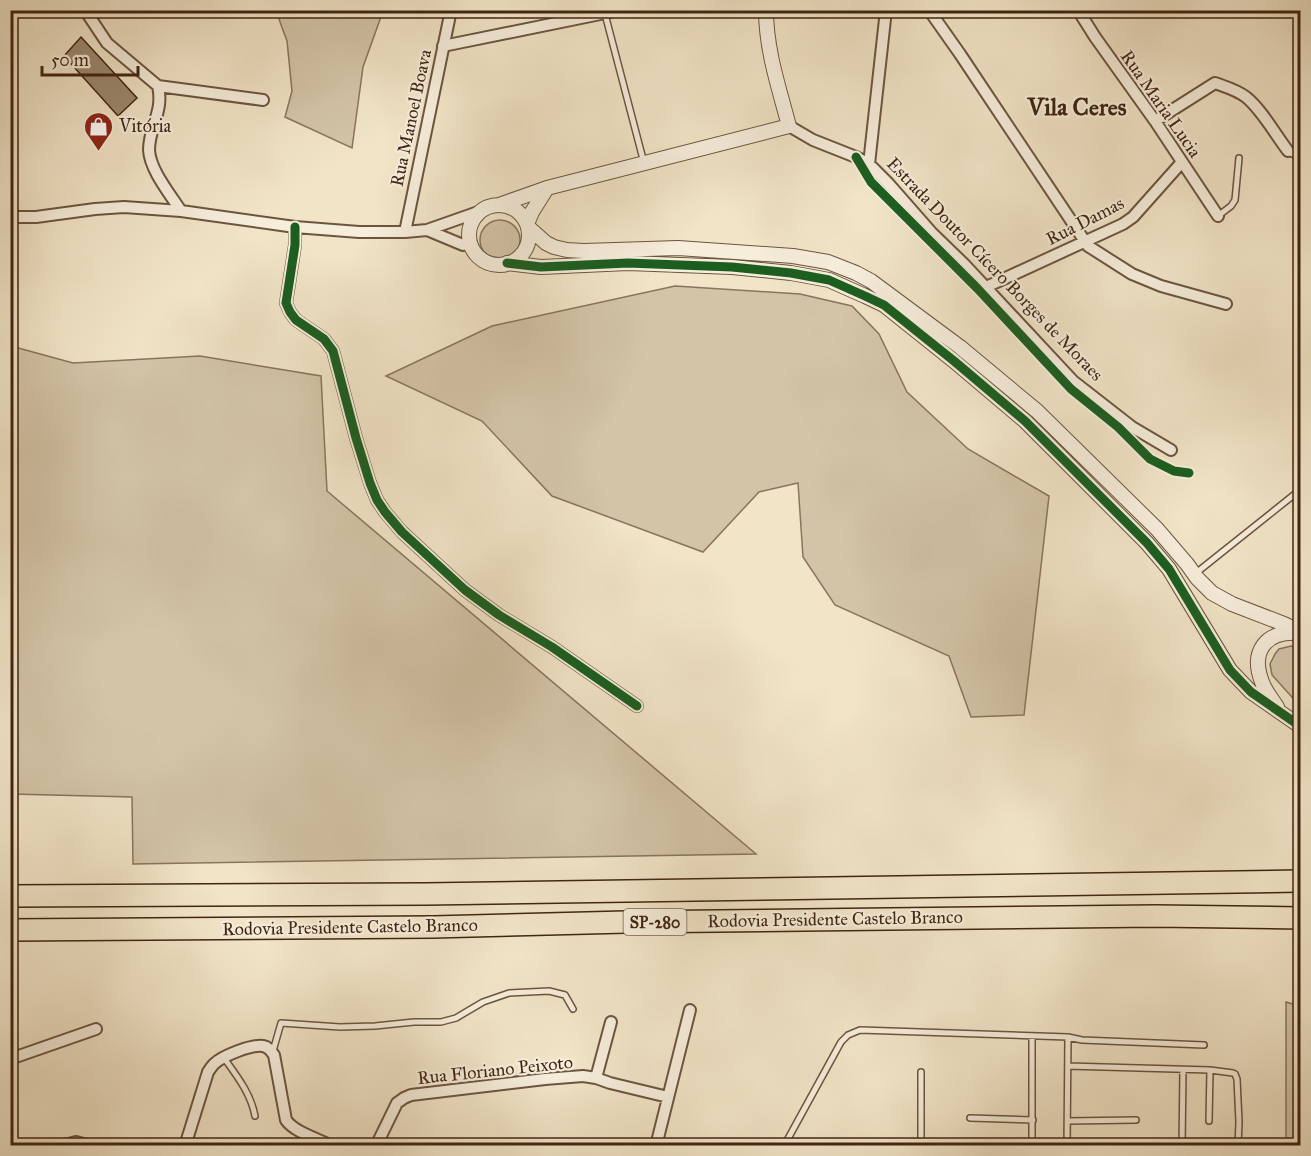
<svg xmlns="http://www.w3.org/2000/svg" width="1311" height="1156" font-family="'IM FELL Great Primer',serif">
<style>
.green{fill:#d3c4a8;stroke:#8a745d;stroke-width:1.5}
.building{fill:#9c8870;stroke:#402512;stroke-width:1.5}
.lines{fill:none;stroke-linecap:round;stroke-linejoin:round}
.service-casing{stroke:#6c553f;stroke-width:8}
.minor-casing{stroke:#6c553f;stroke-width:14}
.tertiary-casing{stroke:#6c553f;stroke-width:16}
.motorway-casing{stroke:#402512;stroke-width:24}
.service{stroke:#f6eddb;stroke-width:5}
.minor{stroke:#f6eddb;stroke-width:10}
.tertiary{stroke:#f6eddb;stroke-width:14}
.motorway{stroke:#f1e4c7;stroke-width:21}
.cycleway-casing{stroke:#f6eddb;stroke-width:13}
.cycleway{stroke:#1b5e20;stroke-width:9}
.labels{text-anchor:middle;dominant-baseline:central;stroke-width:4.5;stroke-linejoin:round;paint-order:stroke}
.shield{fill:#f6eddb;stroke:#77614e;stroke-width:1.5}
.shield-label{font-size:16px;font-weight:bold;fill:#402512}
.street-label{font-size:18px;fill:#402512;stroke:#f6eddb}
.poi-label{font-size:18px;fill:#402512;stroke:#f6eddb;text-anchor:start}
.district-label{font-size:24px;font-weight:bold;fill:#402512;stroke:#f6eddb}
</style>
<rect width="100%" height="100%" fill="#f1e4c7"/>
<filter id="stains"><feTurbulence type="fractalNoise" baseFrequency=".00333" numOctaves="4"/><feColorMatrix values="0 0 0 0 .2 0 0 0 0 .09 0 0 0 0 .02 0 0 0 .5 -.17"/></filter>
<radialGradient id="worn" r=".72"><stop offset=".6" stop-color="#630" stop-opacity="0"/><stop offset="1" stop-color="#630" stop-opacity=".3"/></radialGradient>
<path class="green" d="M276 11H383L363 67 352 148 285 117 292 91 287 41Z
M480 240a20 20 0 1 1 40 0a20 20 0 1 1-40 0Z
M675 286 800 294 852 306 879 334 907 392 968 449 1049 496 1024 715 971 717 949 656 835 605 803 557 798 483 759 492 703 552 552 496 482 421 386 376 492 326Z
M11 346 73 363 200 356 321 376 327 491 756 854 133 864 132 797 11 794Z
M1291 646 1300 650V706L1272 675 1270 664 1275 654 1279 649Z
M1286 1002 1300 1006V1145H1286Z"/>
<path class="building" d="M81 37 137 98 118 116 64 56Z"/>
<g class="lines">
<defs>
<path id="service" d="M605 14 644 163
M1289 151C1292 155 1296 156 1300 153
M1218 216 1231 206 1235 200 1239 158
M1196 573 1300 490
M1032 1036V1146
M273 1051 281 1023 340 1027 375 1026 414 1022H441L456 1018 483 1002 509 993 549 991 565 995 573 1009
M224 1058C237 1076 251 1094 255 1116
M1068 1066 1210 1070 1233 1073 1235 1074 1237 1079 1239 1122 1238 1146
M921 1072V1146
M970 1118 1033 1120
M1068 1121 1136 1120
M1209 1121 1210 1070
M784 1146 841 1042 848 1035 860 1030 1068 1037 1082 1040 1204 1045
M1067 1146 1068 1037
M1182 1146 1183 1070"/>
<path id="minor" d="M85 10 107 43 158 86 263 100
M929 10 960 54 1088 246 1132 274 1161 286 1226 304
M1078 10 1095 37 1155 121 1218 216
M443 46 620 10
M158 86C164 112 149 126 149 150 150 170 170 194 181 211
M1155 121 1215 83C1226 87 1237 90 1246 97 1262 110 1275 134 1288 151
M789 126 813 140 856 157 869 164 889 184 932 233 964 264 1073 381 1132 427 1171 450
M869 164 886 10
M10 217H36L95 209 124 207 181 211 295 227 359 232H405L427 230 481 211
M295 227V245L286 303 290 312 296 320 324 339 333 351 356 438 370 483 377 500 385 512 402 532 465 590 499 615 552 647 637 706
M427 230 463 245 471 243
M405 232 451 10
M986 287 1123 224 1133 217 1182 162
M10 1059 96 1029
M596 1078 611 1022
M61 1146 76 1142 91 1146
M185 1146 208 1072C210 1069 212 1066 214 1064 222 1056 252 1044 263 1046 269 1047 271 1051 274 1055L286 1120C294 1132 318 1139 332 1146
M376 1146 397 1103 404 1098 411 1095 545 1079 583 1076 596 1078 610 1083 668 1097
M656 1146 690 1010"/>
<path id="tertiary" d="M499 205 547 188 789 126C779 88 766 50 766 10
M469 235a30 30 0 1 1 60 0a30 30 0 1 1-60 0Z
M527 224 532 212 547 188
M528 227 546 243 554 247 567 250 584 251 678 248 793 256 828 262 856 273 871 281 960 347 1037 411 1157 529 1187 564 1197 578 1212 593 1232 604 1284 624 1300 632
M507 263 541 267 628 263 732 267 791 273 829 280 865 296 884 305 954 361 1025 421 1147 543 1169 569 1230 670 1251 692 1300 726
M1277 707C1272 699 1265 691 1262 682 1250 651 1266 631 1298 633"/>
<path id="motorway" d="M10 896 426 894 1300 881
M10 930 433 927 626 922 1156 916 1300 918"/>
</defs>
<use href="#service" class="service-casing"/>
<use href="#minor" class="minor-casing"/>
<use href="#tertiary" class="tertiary-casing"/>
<use href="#motorway" class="motorway-casing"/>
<use href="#service" class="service"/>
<use href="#minor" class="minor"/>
<use href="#tertiary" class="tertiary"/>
<use href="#motorway" class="motorway"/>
<defs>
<path id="cycleway" d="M856 157 871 182 977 288 1071 389 1118 427 1150 459 1174 471 1189 473
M295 227V245L286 303 290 312 296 320 324 339 333 351 356 438 370 483 377 500 385 512 402 532 465 590 499 615 552 647 637 706
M507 263 541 267 628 263 732 267 791 273 829 280 865 296 884 305 954 361 1025 421 1147 543 1169 569 1230 670 1251 692 1300 726"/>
</defs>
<use href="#cycleway" class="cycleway-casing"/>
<use href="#cycleway" class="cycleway"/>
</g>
<defs>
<symbol id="shop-pin" viewBox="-11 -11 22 30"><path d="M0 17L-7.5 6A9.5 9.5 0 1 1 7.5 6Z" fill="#8f2418" stroke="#f6eddb"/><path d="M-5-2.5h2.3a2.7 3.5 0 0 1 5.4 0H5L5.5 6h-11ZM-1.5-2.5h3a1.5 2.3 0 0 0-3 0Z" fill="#fff"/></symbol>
</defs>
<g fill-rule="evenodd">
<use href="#shop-pin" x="82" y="110" width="33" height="45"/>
</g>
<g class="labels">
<rect class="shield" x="623.5" y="909" width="63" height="26" rx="4.5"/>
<g class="shield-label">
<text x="655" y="922">SP-280</text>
</g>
<g class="street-label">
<text transform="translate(1161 104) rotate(55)">Rua Maria Lucia</text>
<text transform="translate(411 118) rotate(-78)">Rua Manoel Boava</text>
<text transform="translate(1085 221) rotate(-27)">Rua Damas</text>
<text transform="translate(995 269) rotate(46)">Estrada Doutor Cícero Borges de Moraes</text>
<text transform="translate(835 919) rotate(-1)">Rodovia Presidente Castelo Branco</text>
<text transform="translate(350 927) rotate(-1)">Rodovia Presidente Castelo Branco</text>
<text transform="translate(495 1070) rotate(-6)">Rua Floriano Peixoto</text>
</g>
<g class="poi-label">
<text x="119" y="126">Vitória</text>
</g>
<g class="district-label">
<text x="1077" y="107">Vila Ceres</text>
</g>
</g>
<rect width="1311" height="1156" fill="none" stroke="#f1e4c7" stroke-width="36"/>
<rect x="12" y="12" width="1287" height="1132" fill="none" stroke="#402512" stroke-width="3"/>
<rect x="18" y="18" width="1275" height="1120" fill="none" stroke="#402512" stroke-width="1.5"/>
<path d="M42 66v9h96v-9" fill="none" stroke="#402512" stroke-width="3"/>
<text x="51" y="66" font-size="18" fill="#402512" stroke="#f6eddb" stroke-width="4.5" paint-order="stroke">50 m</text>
<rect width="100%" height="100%" filter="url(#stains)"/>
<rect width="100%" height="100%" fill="url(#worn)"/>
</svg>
